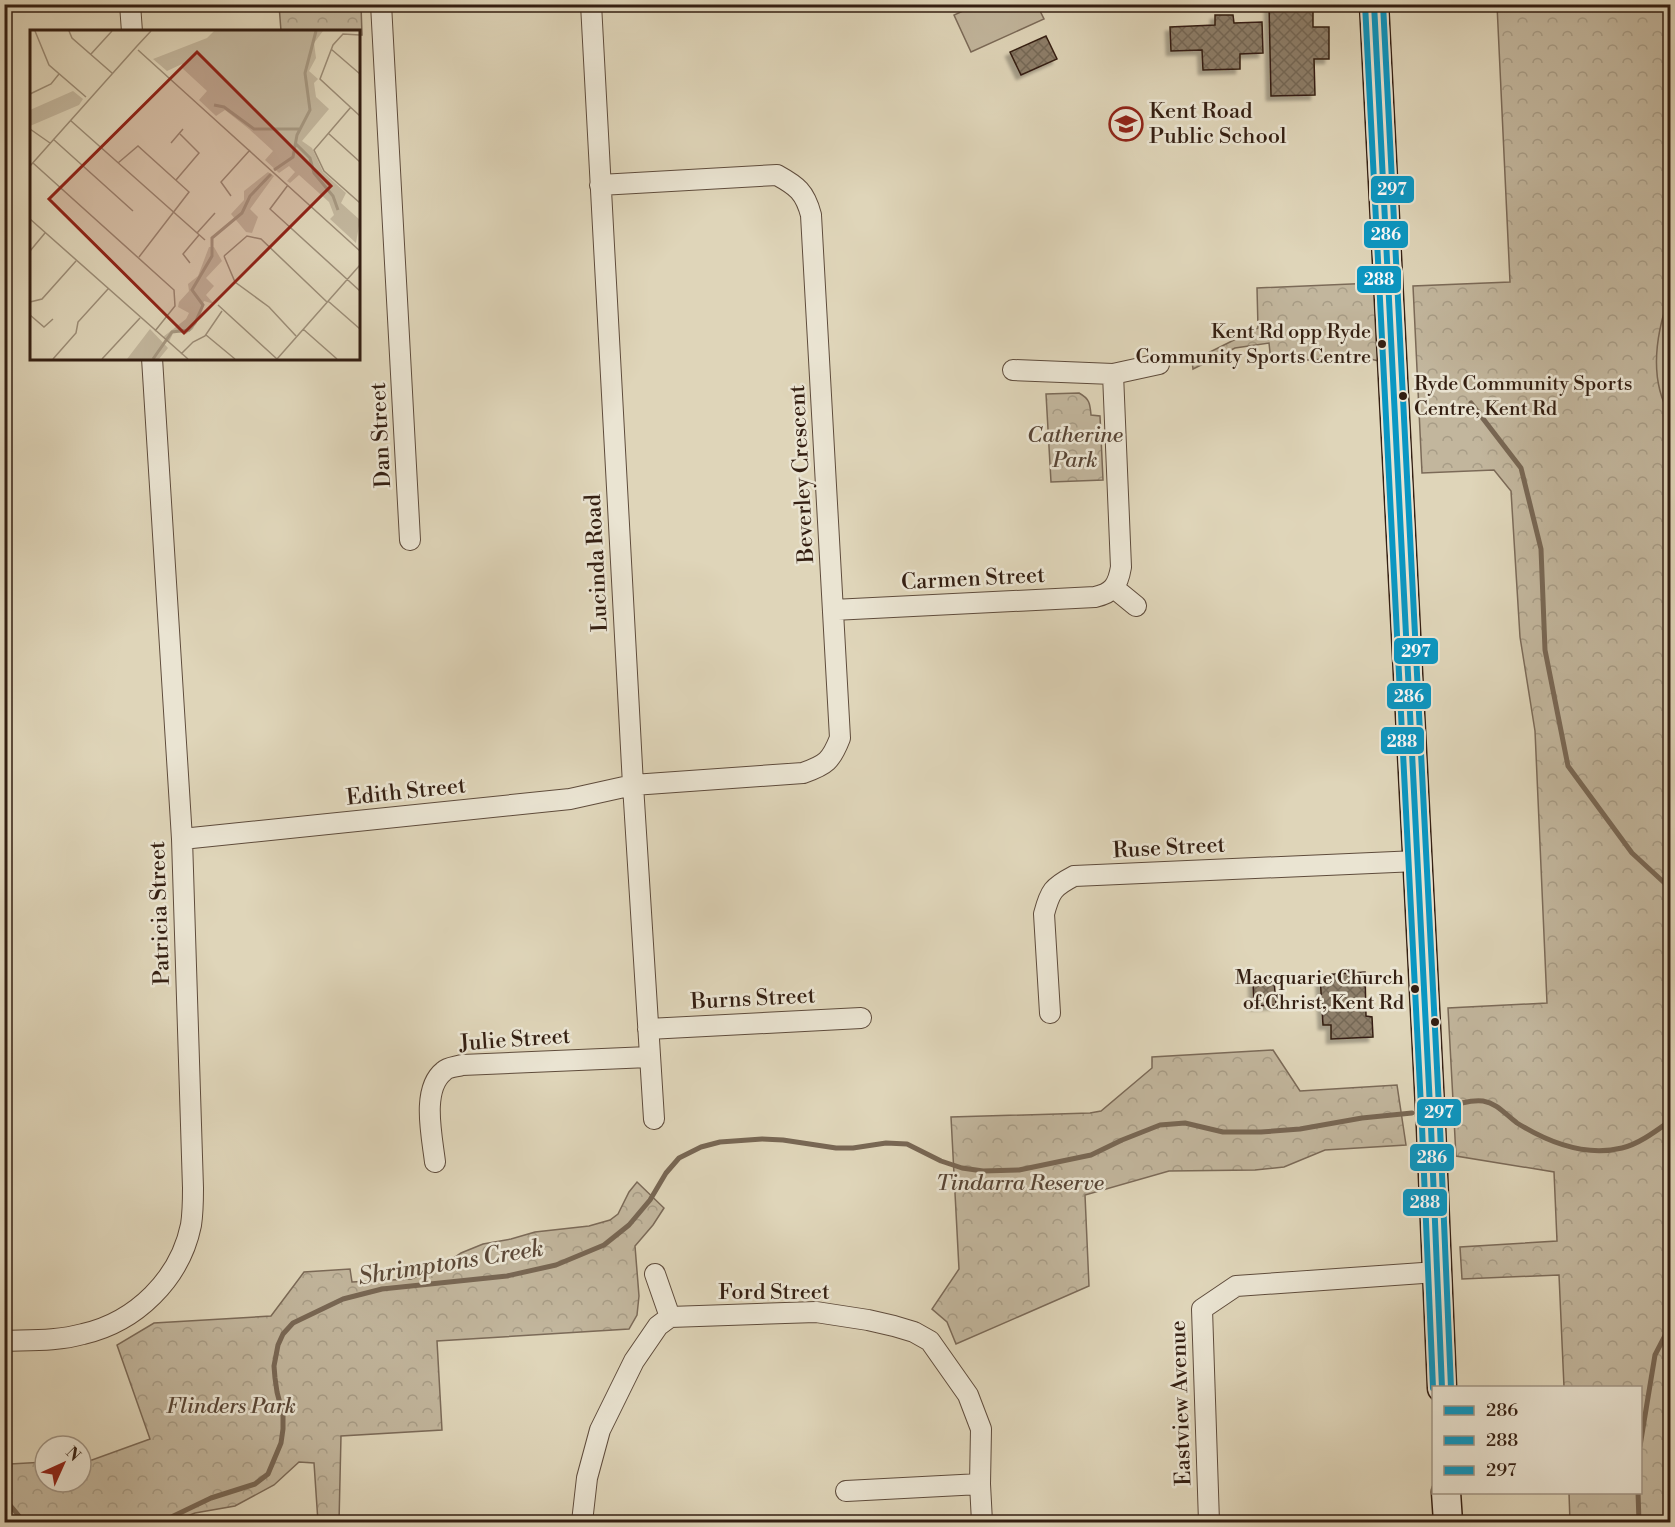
<svg xmlns="http://www.w3.org/2000/svg" width="1675" height="1527" font-family="'Libre Bodoni',serif">
<style>
.park{fill:url(#park-crowns);stroke:#7b6a58;stroke-width:1.5}
.pitch{fill:#c2b69d;stroke:#7b6a58;stroke-width:1.5}
.lines{fill:none;stroke-linecap:round;stroke-linejoin:round}
.stream{stroke:#786754;stroke-width:5}
.building{fill:url(#building-cross-hatch);stroke:#341f12;stroke-width:1.5;filter:url(#shadow)}
.street-casing{stroke:#5f4c3c;stroke-width:22}
.secondary-casing{stroke:#341f12;stroke-width:31}
.street{stroke:#eae4d2;stroke-width:20}
.secondary{stroke:#eae4d2;stroke-width:28}
.bus-1-casing{stroke:#eae4d2;stroke-width:10}
.bus-2-casing{stroke:#eae4d2;stroke-width:10}
.bus-3-casing{stroke:#eae4d2;stroke-width:10}
.bus-1{stroke:#0a97c3;stroke-width:6}
.bus-2{stroke:#0a97c3;stroke-width:6}
.bus-3{stroke:#0a97c3;stroke-width:6}
.bus-dot{fill:#341f12;stroke:#eae4d2;stroke-width:2}
.labels{text-anchor:middle;dominant-baseline:central;stroke-width:5;stroke-linejoin:round;paint-order:stroke}
.bus-label{font-size:20px;fill:#341f12;stroke:#eae4d2;text-anchor:end}
.poi-label{font-size:22px;fill:#341f12;stroke:#eae4d2;text-anchor:start}
.street-label{font-size:22px;fill:#341f12;stroke:#eae4d2}
.park-label{font-size:22px;font-style:italic;fill:#584535;stroke:#eae4d2}
.water-label{font-size:24px;font-style:italic;fill:#5c4938;stroke:#eae4d2}
.inset-river{fill:none;stroke:#a59780;stroke-width:3}
.inset-road{fill:none;stroke:#9b8c76;stroke-width:1.5}
.view{fill:#8f2418;fill-opacity:0.15;stroke:#8f2418;stroke-width:3}
.inset-edge{fill:none;stroke:#341f12;stroke-width:3}
.line-badge{stroke:#eae4d2;stroke-width:2}
.badge-label{font-size:16px;text-anchor:middle;font-weight:bold;fill:#fff}
</style>
<defs>
<pattern id="park-crowns" width="20" height="18" patternUnits="userSpaceOnUse" patternTransform="scale(1.5)"><rect width="20" height="18" fill="#c2b69d"/><path d="M2 6a3 3 0 1 1 6 0M12 15a3 3 0 1 1 6 0" fill="none" stroke="#a79c86"/></pattern>
<pattern id="building-cross-hatch" width="8" height="8" patternUnits="userSpaceOnUse" patternTransform="scale(1.5)"><rect width="8" height="8" fill="#8d7e69"/><path d="M0 0l8 8M0 8l8-8" fill="none" stroke="#746755"/></pattern>
<filter id="shadow"><feDropShadow dx="-4.5" dy="4.5" stdDeviation="1.5" flood-color="#0004"/></filter>
</defs>
<rect width="100%" height="100%" fill="#dfd5b9"/>
<filter id="stains"><feTurbulence type="fractalNoise" baseFrequency=".00333" numOctaves="4"/><feColorMatrix values="0 0 0 0 .2 0 0 0 0 .09 0 0 0 0 .02 0 0 0 .5 -.17"/></filter>
<radialGradient id="worn" r=".72"><stop offset=".6" stop-color="#630" stop-opacity="0"/><stop offset="1" stop-color="#630" stop-opacity=".3"/></radialGradient>
<path class="park" d="M279 5H361L362 35H359L358 32 281 31Z
M1497 5H1670V1522H1570L1569 1493 1640 1492V1388L1564 1387 1559 1275 1462 1279 1460 1247 1557 1241 1554 1172 1456 1156 1448 1008 1547 1003 1535 731 1520 637 1511 491 1494 470 1422 473 1413 286 1510 282Z
M1374 283 1379 361 1361 357 1271 362 1269 343 1235 348 1193 369 1192 361 1258 328 1257 288Z
M1079 393C1090 399 1090 404 1091 415L1100 416 1103 480 1051 482 1046 394Z
M1273 1050 1300 1091 1397 1085 1406 1145 1325 1150 1284 1167 1255 1170 1169 1171 1085 1195 1089 1286 956 1344 947 1322 932 1309 959 1269 951 1117 1090 1113 1101 1111 1152 1068V1057Z
M637 1182 664 1208 653 1225 635 1246 639 1296 637 1315 629 1329 437 1341 442 1430 341 1436 339 1522H318L314 1463 299 1462 274 1485 235 1506 195 1513 172 1522H5V1462L10 1464 45 1462V1482H81V1460H92L150 1439 117 1345 154 1323 271 1316 304 1272 350 1269 352 1282 411 1279 439 1268 461 1253 483 1244 511 1239 535 1232 589 1226 610 1220 618 1214 629 1192Z"/>
<path class="pitch" d="M976 5H1037L1044 19 971 52 954 15Z
M1670 294V415C1648 378 1656 333 1670 294Z"/>
<g class="lines">
<path class="stream" d="M1471 403 1521 468 1541 549 1545 650 1568 766 1632 853 1670 888
M1447 1109C1457 1104 1471 1100 1483 1101 1497 1103 1506 1115 1517 1123 1549 1143 1585 1157 1622 1148 1639 1144 1656 1131 1670 1121
M1640 1446 1655 1355 1670 1326
M1638 1492 1639 1522
M4 1498 24 1522
M161 1522 211 1498 255 1484 268 1474 281 1443 283 1429V1415L277 1392 275 1378 274 1366 278 1345 283 1334 293 1323 343 1299 382 1289 507 1276 556 1265 604 1245 629 1225 650 1200 666 1173 679 1158 701 1147 720 1142 762 1139 783 1140 836 1148H853L886 1143 907 1144 941 1161 962 1168 983 1171 1019 1170 1091 1155 1122 1140 1160 1125 1185 1123 1223 1132H1261L1300 1129 1362 1118 1412 1113"/>
</g>
<path class="building" d="M1313 4V27H1329V59H1314L1315 95 1271 96 1269 5Z
M1215 15H1233L1234 23 1262 22 1263 53 1240 54V69L1203 70 1202 50 1171 51 1170 27 1215 25Z
M1046 36 1057 59 1021 75 1010 52Z
M1365 972 1366 1016 1372 1017 1373 1037 1331 1039V1025H1323L1320 975Z
M1253 980H1274L1276 1005 1254 1006Z"/>
<g class="lines">
<defs>
<path id="street" d="M130 4 132 32
M381 4 410 540
M591 4 633 785 654 1119
M1013 370 1113 374 1159 364
M1114 588 1136 606
M833 610 1095 597C1113 593 1118 585 1121 567L1113 374
M182 839 570 799 633 785 803 773C826 765 831 761 840 738L811 215C805 192 797 186 777 175L600 185
M1050 1013 1044 914C1050 891 1053 887 1074 876L1417 861
M648 1029 861 1018
M435 1162C432 1136 421 1089 444 1071 448 1067 456 1067 462 1065L649 1057
M655 1274 670 1317
M670 1317 816 1312 868 1320 894 1326 914 1332 930 1341 968 1395 981 1429 980 1484 982 1522
M4 1341C31 1340 58 1341 83 1334 136 1322 180 1279 191 1225 193 1212 193 1200 193 1188L182 839 152 358
M846 1491 980 1484
M582 1522 587 1478 600 1430 634 1361 658 1326 670 1317
M1209 1522 1202 1309 1236 1286 1437 1272"/>
<path id="secondary" d="M1374 4 1431 1127 1442 1388
M1446 1492 1448 1522"/>
</defs>
<use href="#street" class="street-casing"/>
<use href="#secondary" class="secondary-casing"/>
<use href="#street" class="street"/>
<use href="#secondary" class="secondary"/>
<defs>
<path id="bus-1" d="M1374 4 1431 1127 1442 1388"/>
<path id="bus-2" d="M1365 4 1422 1127 1433 1388"/>
<path id="bus-3" d="M1383 4 1440 1127 1451 1388"/>
</defs>
<use href="#bus-1" class="bus-1-casing"/>
<use href="#bus-2" class="bus-2-casing"/>
<use href="#bus-3" class="bus-3-casing"/>
<use href="#bus-1" class="bus-1"/>
<use href="#bus-2" class="bus-2"/>
<use href="#bus-3" class="bus-3"/>
</g>
<defs>
<symbol id="school-ring" viewBox="-11 -11 22 22"><circle r="9.5" fill="#eae4d2" stroke="#8f2418" stroke-width="1.5"/><path d="M0-5L7-2L0 1L-7-2ZM-4 1L0 2.5L4 1V4Q0 6-4 4Z" fill="#8f2418"/></symbol>
</defs>
<g fill-rule="evenodd">
<use href="#school-ring" x="1107" y="105" width="38" height="38"/>
</g>
<g class="bus-dot">
<circle cx="1382" cy="344" r="5"/>
<circle cx="1403" cy="396" r="5"/>
<circle cx="1415" cy="989" r="5"/>
<circle cx="1435" cy="1022" r="5"/>
</g>
<g class="labels">
<g class="bus-label">
<text x="1371" y="332">Kent Rd opp Ryde<tspan x="1371" dy="25">Community Sports Centre</tspan></text>
<text x="1414" y="384" text-anchor="start">Ryde Community Sports<tspan x="1414" dy="25">Centre, Kent Rd</tspan></text>
<text x="1404" y="978">Macquarie Church<tspan x="1404" dy="25">of Christ, Kent Rd</tspan></text>
</g>
<g class="poi-label">
<text x="1149" y="111">Kent Road<tspan x="1149" dy="25">Public School</tspan></text>
</g>
<g class="street-label">
<text transform="translate(381 435) rotate(-93)">Dan Street</text>
<text transform="translate(802 474) rotate(-93)">Beverley Crescent</text>
<text transform="translate(597 563) rotate(-93)">Lucinda Road</text>
<text transform="translate(973 579) rotate(-3)">Carmen Street</text>
<text transform="translate(406 792) rotate(-6)">Edith Street</text>
<text transform="translate(1169 848) rotate(-3)">Ruse Street</text>
<text transform="translate(160 913) rotate(-92)">Patricia Street</text>
<text transform="translate(753 999) rotate(-3)">Burns Street</text>
<text transform="translate(515 1040) rotate(-4)">Julie Street</text>
<text x="774" y="1292">Ford Street</text>
<text transform="translate(1181 1403) rotate(-92)">Eastview Avenue</text>
</g>
<g class="park-label">
<text x="1075" y="435">Catherine<tspan x="1075" dy="25">Park</tspan></text>
<text x="1020" y="1183">Tindarra Reserve</text>
<text x="231" y="1406">Flinders Park</text>
</g>
<g class="water-label">
<text transform="translate(451 1263) rotate(-9)">Shrimptons Creek</text>
</g>
</g>
<g transform="translate(30 30)">
<rect width="330" height="330" fill="#dfd5b9"/>
<path d="M43 61 53 69 49 75 0 96V80Z" fill="#c2b69d"/>
<path d="M184 1H293L284 13 286 28 279 41 288 49 284 53 286 67 299 79 272 111 282 118 293 142 316 163 311 173 330 190 326 213 300 189 304 185 299 172 269 145 260 153 257 151 265 142 259 136 249 143 235 130 243 121 219 99 195 80 186 86 169 70 177 61 151 37 152 34 137 41 123 29 177 8ZM238 142 244 146 220 179 228 187 222 203 216 202 201 184 214 170V161ZM179 217H184L192 231 176 248 184 256 176 265 184 274 174 271 163 299 156 304 144 301 139 312 133 307 156 289 159 283 148 277 149 272 159 261 158 254 168 246ZM120 299 138 318 129 329H97Z" fill="#c2b69d"/>
<path d="M236 21a20 20 0 1 1 40 0a20 20 0 1 1-40 0ZM189 38a21 21 0 1 1 42 0a21 21 0 1 1-42 0ZM235 52 269 53 268 94 242 93 236 87Z" fill="#c2b69d"/>
<path class="inset-river" d="M184 75 194 77 224 99H269M266 114 280 128 284 143 303 166 308 180M244 140 263 127 267 105 280 80 275 43 286 1M123 329 142 302 159 300 165 293 173 275 162 260 182 226V208L212 183 220 166 241 144"/>
<path class="inset-road" d="M5 1 19 35 56 67M39 1 42 8 82 43M330 5 313 4 303 15 290 49 330 86M107 16 121 1M301 19 330 44M108 20 330 221M61 24 82 1M0 64 21 54 29 44M321 77 284 120 294 141 330 173M40 90 175 210M0 99 20 113M298 103 330 132M23 109 103 181M141 113 153 99M3 133 144 260 145 276 125 301M88 133 108 116 159 162 109 227M0 136 107 16M146 150 169 123 150 104M258 155 240 179 330 261M201 166 191 152 220 120M0 189 158 329M167 203 185 183M0 221 15 203M194 226 217 206 231 209 297 272M194 226 205 252 239 277 266 306M160 233 153 224 169 205M298 271 330 299M0 272 12 269 46 231M188 275 247 329M0 285 14 297 23 289M273 299 307 329M176 305 205 329M151 324 163 312 175 306 192 281M23 329 46 303 48 292 78 259M72 329 110 288M247 329 330 235"/>
<path class="view" d="M167 22 301 156 154 303 19 169Z"/>
<rect width="330" height="330" class="inset-edge"/>
</g>
<g class="line-badge">
<rect x="1370" y="175" width="45" height="29" rx="6" fill="#0a97c3"/>
<rect x="1363" y="220" width="46" height="29" rx="6" fill="#0a97c3"/>
<rect x="1356" y="265" width="46" height="29" rx="6" fill="#0a97c3"/>
<rect x="1393" y="637" width="46" height="28" rx="6" fill="#0a97c3"/>
<rect x="1386" y="682" width="46" height="28" rx="6" fill="#0a97c3"/>
<rect x="1380" y="726" width="45" height="29" rx="6" fill="#0a97c3"/>
<rect x="1416" y="1098" width="46" height="29" rx="6" fill="#0a97c3"/>
<rect x="1409" y="1143" width="46" height="29" rx="6" fill="#0a97c3"/>
<rect x="1402" y="1188" width="46" height="29" rx="6" fill="#0a97c3"/>
</g>
<g class="badge-label">
<text x="1392" y="195">297</text>
<text x="1386" y="240">286</text>
<text x="1379" y="285">288</text>
<text x="1416" y="657">297</text>
<text x="1409" y="702">286</text>
<text x="1402" y="747">288</text>
<text x="1439" y="1118">297</text>
<text x="1432" y="1163">286</text>
<text x="1425" y="1208">288</text>
</g>
<rect width="1675" height="1527" fill="none" stroke="#dfd5b9" stroke-width="24"/>
<rect x="6" y="6" width="1663" height="1515" fill="none" stroke="#341f12" stroke-width="3"/>
<rect x="12" y="12" width="1651" height="1503" fill="none" stroke="#341f12" stroke-width="1.5"/>
<rect x="1432" y="1386" width="210" height="108" fill="#eae4d2" stroke="#a19585" stroke-width="1.5"/>
<rect x="1444" y="1406" width="30" height="9" fill="#0a97c3" stroke="#a19585" stroke-width="1.5"/>
<text x="1486" y="1416" font-size="18" fill="#341f12">286</text>
<rect x="1444" y="1436" width="30" height="9" fill="#0a97c3" stroke="#a19585" stroke-width="1.5"/>
<text x="1486" y="1446" font-size="18" fill="#341f12">288</text>
<rect x="1444" y="1466" width="30" height="9" fill="#0a97c3" stroke="#a19585" stroke-width="1.5"/>
<text x="1486" y="1476" font-size="18" fill="#341f12">297</text>
<g transform="translate(63 1464) rotate(45)"><circle r="28" fill="#eae4d2" stroke="#a19585" stroke-width="1.5"/>
<path d="M0-4.5L10 22L0 15L-10 22Z" fill="#8f2418"/>
<text y="-9" font-size="16" font-weight="bold" text-anchor="middle" fill="#341f12">N</text>
</g>
<rect width="100%" height="100%" filter="url(#stains)"/>
<rect width="100%" height="100%" fill="url(#worn)"/>
</svg>
